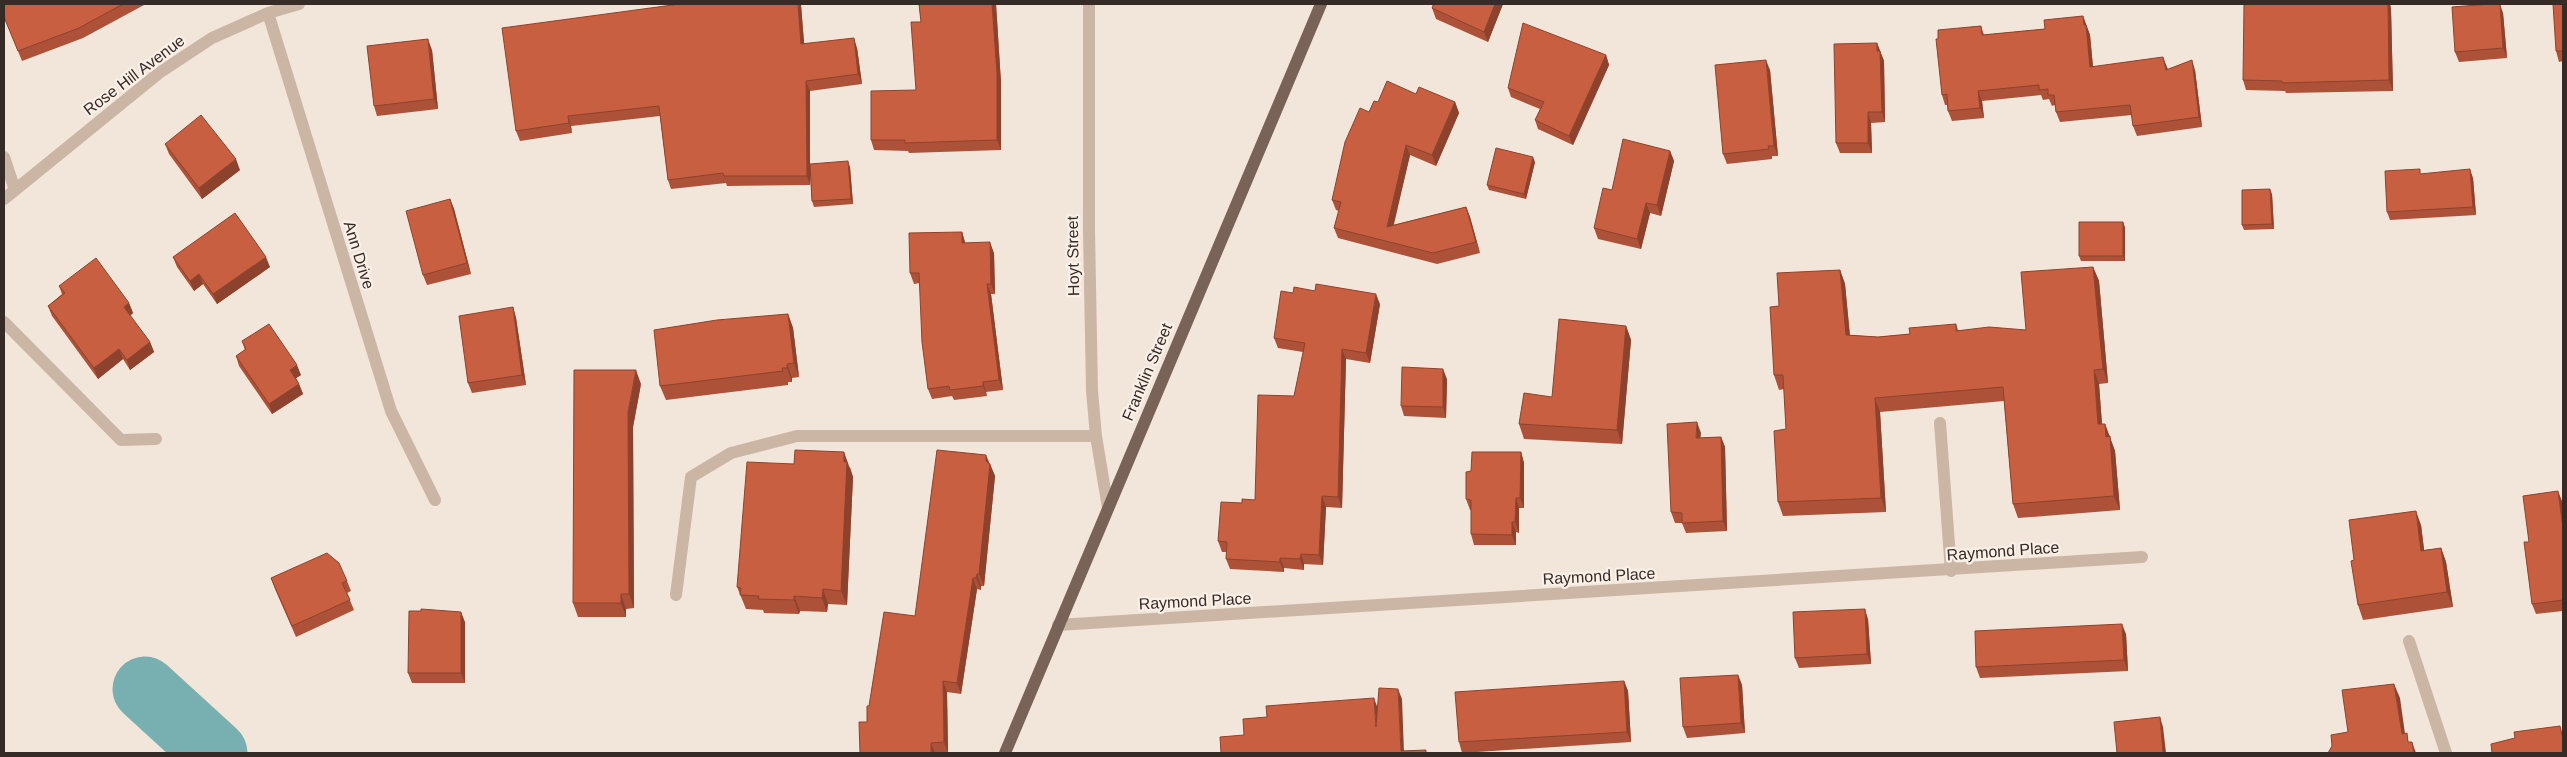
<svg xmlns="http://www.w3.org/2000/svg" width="2567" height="757" font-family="Helvetica,sans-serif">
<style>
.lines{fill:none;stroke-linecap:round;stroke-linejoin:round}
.river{stroke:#78afb0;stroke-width:65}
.minor{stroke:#cbb6a6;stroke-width:12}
.major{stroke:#796258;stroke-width:12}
.wall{fill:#ad5238}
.shaded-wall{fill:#8d422e}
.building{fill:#c95f41;stroke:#8d422e}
.labels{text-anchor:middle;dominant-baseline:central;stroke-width:4.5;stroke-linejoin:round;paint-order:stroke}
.street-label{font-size:16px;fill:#362b27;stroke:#faf0e7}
</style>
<rect width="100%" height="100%" fill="#f2e6da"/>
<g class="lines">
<path class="river" d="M145 689 215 753"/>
<path class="minor" d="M1089 4V231L1092 391 1096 436 1108 508
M268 13 391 411 435 500
M4 157 15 190
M4 199 159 73 212 38 268 13 299 4
M4 322 121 440 156 439
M1940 423 1951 571
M676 595 691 477 731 453 797 436H1096
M1058 625 2142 557
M2409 641 2446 753"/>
<path class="major" d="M1005 753 1321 4"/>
</g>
<path class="wall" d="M4 4H143L144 5 83 38 22 61 4 17Z
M919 4H996L1001 83V150L909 153 908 151 874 150 871 140 916 90 921 22Z
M1432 4H1503L1488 42 1436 19 1432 8 1433 7Z
M2257 4H2390L2391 9 2393 91 2286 93 2285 91 2246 90 2243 80Z
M2563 4V61L2559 62 2556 51Z
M801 5 804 44 857 48 862 84 810 91V164L850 167 853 204 814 207 812 201 810 173V185L727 186 726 183 671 189 668 180 660 116 571 126 572 133 520 141 516 131Z
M2503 13 2507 58 2459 62 2455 52Z
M2083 16 2090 35 2093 67H2167L2168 70H2195L2202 127 2137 136 2133 126 2132 115 2060 122 2056 112 2055 105 2052 106 2049 99 2043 100 2041 95 1982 101 1984 118 1952 121 1948 111 1947 105H1945L1942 95 1938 39 1981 26 1984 35 2045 29Z
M1877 43 1884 61 1885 122 1871 123 1872 153H1840L1836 143Z
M432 50 438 109 377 116 374 106Z
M1606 55 1609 65 1573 145 1538 129 1535 120 1540 109 1511 97 1508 88Z
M1770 70 1778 156H1772V159L1727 164 1723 154Z
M1416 94 1455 102 1459 113 1436 166 1410 155 1393 225 1466 207 1470 217 1480 253 1437 264 1338 238 1334 228 1339 211 1336 210 1332 200 1369 112 1378 102Z
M165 144 240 170 202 199 169 154Z
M1670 151 1674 161 1661 216 1650 213 1641 249 1598 239 1594 228 1612 190Z
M1535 162 1526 199 1489 190 1487 185Z
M2422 174 2473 178 2476 215 2390 220 2387 212Z
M2272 194 2274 229 2244 230 2242 225Z
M450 199 454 209 471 274 427 285 423 275Z
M2123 222 2125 228V261H2081L2079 256Z
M962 232 965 243 994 253 995 294H991L1003 390 986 392 987 396 954 400 952 396 932 399 928 389 920 283 914 284 910 273Z
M173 257 270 267 217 304 203 284 194 291 177 267Z
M2093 267 2099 281 2108 383 2099 384 2102 424H2105L2115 451 2120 510 2018 518 2013 504 2004 401 1880 412 1886 512 1783 516 1778 502 1786 429 1784 389 1779 390 1774 375 1779 306 1840 270 1845 284 1850 335 1878 337 1910 334 1956 324 1958 330H2026Z
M59 286 129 303 133 313 130 316 150 342 154 352 130 370 123 359 98 379 52 316 48 306 62 294Z
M1380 304 1370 363 1346 359 1342 508 1326 507 1323 565 1304 564V570L1284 568V572L1230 569 1226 559 1227 552H1222L1218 541 1242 503 1255 500 1294 396 1303 352 1278 348 1274 338Z
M513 307 516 318 526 385 472 393 468 383Z
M788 314 793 328 799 377 792 378V382H788V385L666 400 660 386Z
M1626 326 1631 340 1622 444 1524 439 1519 424 1552 397Z
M242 341 301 375 296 378 299 384 303 394 272 414 239 366 236 356 245 350Z
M1447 379 1446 418 1404 416 1401 406Z
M641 384 633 427 634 608 626 609V617H578L573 603Z
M1701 433 1700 438 1721 437 1725 447 1727 531 1686 533 1682 523H1675L1671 512Z
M1521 452 1524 463V508H1519V533L1516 532V545H1474L1471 534V510H1470L1466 499 1471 471Z
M990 464 995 476 984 586H981V590L977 589 961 694 947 692 948 753H860L867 722 869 706 915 616Z
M850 467 853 477 847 605 828 604 827 612 800 611 799 614 764 613 763 610 746 609 737 587Z
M2562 501 2563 511V611L2536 614 2532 604 2529 542Z
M2421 525 2424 550 2441 548 2446 562 2453 607 2363 620 2358 605 2354 560Z
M271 578 347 581 351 591 347 593 354 610 296 637 275 589Z
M1868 619 1871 664 1799 668 1795 658Z
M465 622V683H412L408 673Z
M2126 634 2128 671 1980 678 1976 667Z
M1738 675 1742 685 1745 733 1687 738 1683 727Z
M1624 681 1628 691 1631 742 1462 753 1459 742Z"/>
<path class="shaded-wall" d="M798 4H801V5L805 54 801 44Z
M992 4H996L1001 83V150L997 140Z
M1495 4H1503L1488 42 1484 32Z
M2388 4H2390L2391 9 2393 91 2389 80Z
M2500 4 2503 13 2507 58 2503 48Z
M2083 16 2090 35 2094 78 2090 67Z
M854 38 857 48 862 84 858 74Z
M428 39 432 50 438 109 434 99Z
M1877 43 1884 61 1885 122 1882 112Z
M1606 55 1609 65 1573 145 1569 136Z
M2163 57 2167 67 2170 81 2166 70Z
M1766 60 1770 70 1778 156 1774 146Z
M2192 60 2195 70 2202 127 2199 117Z
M806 81 810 91V185L807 176Z
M1978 91 1982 101 1984 118 1980 108Z
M1455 102 1459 113 1436 166 1432 155Z
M1868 112 1871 123 1872 153 1868 143Z
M568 116 571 126 572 133 569 123Z
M1406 145 1410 155 1391 237 1387 227Z
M1670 151 1674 161 1661 216 1657 205Z
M1533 157 1535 162 1526 199 1524 194Z
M236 159 240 170 202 199 199 188Z
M848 161 850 167 853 204 851 199Z
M2470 169 2473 178 2476 215 2473 207Z
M2270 189 2272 194 2274 229 2272 224Z
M450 199 454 209 471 274 467 263Z
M1646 203 1650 213 1641 249 1637 239Z
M1466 207 1470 217 1480 253 1476 242Z
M2123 222 2125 228V261L2123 256Z
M962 232 965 242 966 253 962 243Z
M990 242 994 253 995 294 991 284Z
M266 257 270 267 217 304 213 294Z
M2093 267 2099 281 2108 383 2103 369Z
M1840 270 1845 284 1851 349 1846 335Z
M199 274 203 284 194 291 190 281Z
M987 284 991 294 1003 390 999 380Z
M1376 294 1380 304 1370 363 1366 353Z
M129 303 133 313 127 318 124 307Z
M513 307 516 318 526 385 522 375Z
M788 314 793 328 799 377 794 363Z
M1626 326 1631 340 1622 444 1617 430Z
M150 342 154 352 130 370 127 360Z
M119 349 123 359 98 379 94 368Z
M1342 349 1346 359 1342 508 1338 497Z
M787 364 792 378V382L787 368Z
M297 365 301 375 293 380 290 370Z
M1443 369 1447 379 1446 418 1443 407Z
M636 370 641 384 633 427 634 608 629 594 628 412Z
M2094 370 2099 384 2103 438 2098 424Z
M983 382 986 392 987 396 983 386Z
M299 384 303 394 272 414 269 404Z
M1875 398 1880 412 1886 512 1881 498Z
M1697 422 1701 433 1699 448 1696 438Z
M2105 424 2115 451 2120 510 2114 496 2106 437Z
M1721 437 1725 447 1727 531 1723 521Z
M844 452 853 477 847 605 841 591Z
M1521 452 1524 463V508L1520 498Z
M986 455 995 476 984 586 979 574Z
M2558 491 2562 501 2563 511V528Z
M1322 496 1326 507 1323 565 1319 555Z
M1516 498 1519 508V533L1515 522Z
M2416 511 2421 525 2426 565 2421 551Z
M1512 522 1516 532V545L1512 535Z
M2441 548 2446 562 2453 607 2447 592Z
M1301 554 1304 564V570L1300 559Z
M1280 558 1284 568V572L1280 562Z
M977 574 981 586V590L976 578Z
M973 578 977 589 961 694 957 683Z
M823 589 828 604 827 612 822 598Z
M621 594 626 609V617L621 603Z
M794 596 800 611 799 614 794 600Z
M1865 609 1868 619 1871 664 1867 654Z
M461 612 465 622V683L461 673Z
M2122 624 2126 634 2128 671 2124 660Z
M1738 675 1742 685 1745 733 1741 723Z
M943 681 947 692 948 753 944 742Z
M1624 681 1628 691 1631 742 1627 732Z
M2394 684 2400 698 2407 748 2402 734Z
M1398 689 1402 699 1404 753 1401 751Z
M1374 698 1378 709 1376 727Z
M2160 717 2163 727 2166 753H2163Z
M2412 742 2416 753H2414Z
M931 743 935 753H932Z"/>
<path class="building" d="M4 4H123L79 28 18 51 4 17Z
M680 4H798L801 44 854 38 858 74 806 81 807 176H724L723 173 668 180 659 106 568 116 569 123 516 131 502 28Z
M919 4H992L997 73V140L905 143V140H871V91L916 90 911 22H921Z
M1434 4H1495L1484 32 1432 8Z
M2244 4H2388L2389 80 2282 83V81L2243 80Z
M2491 4H2500L2503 48 2455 52 2452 7Z
M2553 4H2563V51H2556Z
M2083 16 2084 25H2086L2090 67 2163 57 2166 70 2192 60 2199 117 2133 126 2130 105 2056 112 2054 95H2048V89L2039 90V85L1978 91 1980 108 1948 111 1947 94 1942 95 1936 39H1938V30L1981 26 1982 35 2045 29 2044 20Z
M1523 23 1606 55 1569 136 1535 120 1544 102 1508 88Z
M428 39 434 99 374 106 367 46Z
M1877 43V51H1880L1882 112H1868V143H1836L1834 44Z
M1766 60 1774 146H1768L1769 149 1723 154 1715 65Z
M1387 81 1416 94 1419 87 1455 102 1432 155 1406 145 1387 227 1466 207 1476 242 1433 253 1334 228 1341 202 1332 200 1345 142 1360 108 1369 112 1374 101 1378 102Z
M201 115 236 159 199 188 165 144Z
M1623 139 1670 151 1657 205 1646 203 1637 239 1594 228 1603 188 1612 190Z
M1496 148 1533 157 1524 194 1487 185Z
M848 161 851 199 812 201 810 164Z
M2420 169V174L2470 169 2473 207 2387 212 2385 171Z
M2270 189 2272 224 2242 225V190Z
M450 199 467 263 423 275 406 211Z
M235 213 266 257 213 294 199 274 190 281 173 257Z
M2079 222H2123V256H2079Z
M962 232V243L990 242 991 284H987L999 380 983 382V386L950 390 949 386 928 389 922 342 919 273H910L909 233Z
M96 258 129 303 124 307 150 342 127 360 119 349 94 368 48 306 65 293 59 286Z
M2093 267 2103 369 2094 370 2098 424H2105L2106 437 2110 436 2114 496 2013 504 2003 387 1875 398 1881 498 1778 502 1774 431 1786 429 1783 375H1774L1770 307 1779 306 1777 273 1840 270 1846 335 1878 337 1910 334 1909 328 1956 324V331L1989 327 2026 330 2021 272Z
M1316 284 1376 294 1366 353 1342 349 1338 497 1322 496 1319 555 1301 554 1300 559 1280 558V562L1226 559 1227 542 1218 541 1221 502 1242 503V499L1255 500 1258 395 1294 396 1305 343 1274 338 1281 291 1293 293 1294 287 1315 291Z
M513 307 522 375 468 383 459 316Z
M788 314 794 363 787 364V368H782L783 371 660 386 654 330 717 320Z
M1559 319 1626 326 1617 430 1519 424 1524 393 1552 397Z
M269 324 297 365 290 370 299 384 269 404 236 356 246 349 242 341Z
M1402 367 1443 369V407L1401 406Z
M574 370H636L628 412 629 594H621V603H573Z
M1697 422 1696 438 1721 437 1723 521 1682 523V513L1671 512 1667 424Z
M795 450 844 452V462H847L841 591 823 589 822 598 794 596V600L758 599 759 596 740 595 741 588 737 587 747 462 794 464Z
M937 450 986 455V461L990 464 979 574H977L976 578H973L957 683 943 681 944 742 931 743V753H860L859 722H867V706H869L884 612 915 616Z
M1472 452H1521L1520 498H1516L1515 522H1512V535L1471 534V500L1466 499V472L1471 471Z
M2558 491 2563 528V600L2532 604 2524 542H2529L2523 496Z
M2416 511 2421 551 2441 548 2447 592 2358 605 2351 561 2354 560 2349 520Z
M327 553 339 563 347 581 342 583 350 600 292 626 271 578Z
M421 609 461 612V673H408L409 611H421Z
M1865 609 1867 654 1795 658 1793 612Z
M2122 624 2124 660 1976 667 1975 631Z
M1738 675 1741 723 1683 727 1680 678Z
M1624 681 1627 732 1459 742 1455 692Z
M2394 684 2402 734 2407 733 2408 742H2412L2414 753H2328L2332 746 2331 735 2348 732 2342 690Z
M1379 688 1398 689 1401 751 1426 750V753H1221L1220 737 1244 735 1243 719 1267 717 1266 706 1374 698 1376 727Z
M2160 717 2163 753H2117L2114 722Z
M2560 726 2563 739V753H2492L2491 744 2515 738 2514 732Z"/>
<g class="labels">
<g class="street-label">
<text transform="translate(134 75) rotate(-37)">Rose Hill Avenue</text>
<text transform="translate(359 255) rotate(73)">Ann Drive</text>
<text transform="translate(1073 256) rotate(-91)">Hoyt Street</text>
<text transform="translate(1147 372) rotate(-67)">Franklin Street</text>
<text transform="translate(2003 551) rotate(-4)">Raymond Place</text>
<text transform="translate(1599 576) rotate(-3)">Raymond Place</text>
<text transform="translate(1195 601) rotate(-3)">Raymond Place</text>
</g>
</g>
<rect width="2567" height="757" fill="none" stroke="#362b27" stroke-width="10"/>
</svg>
